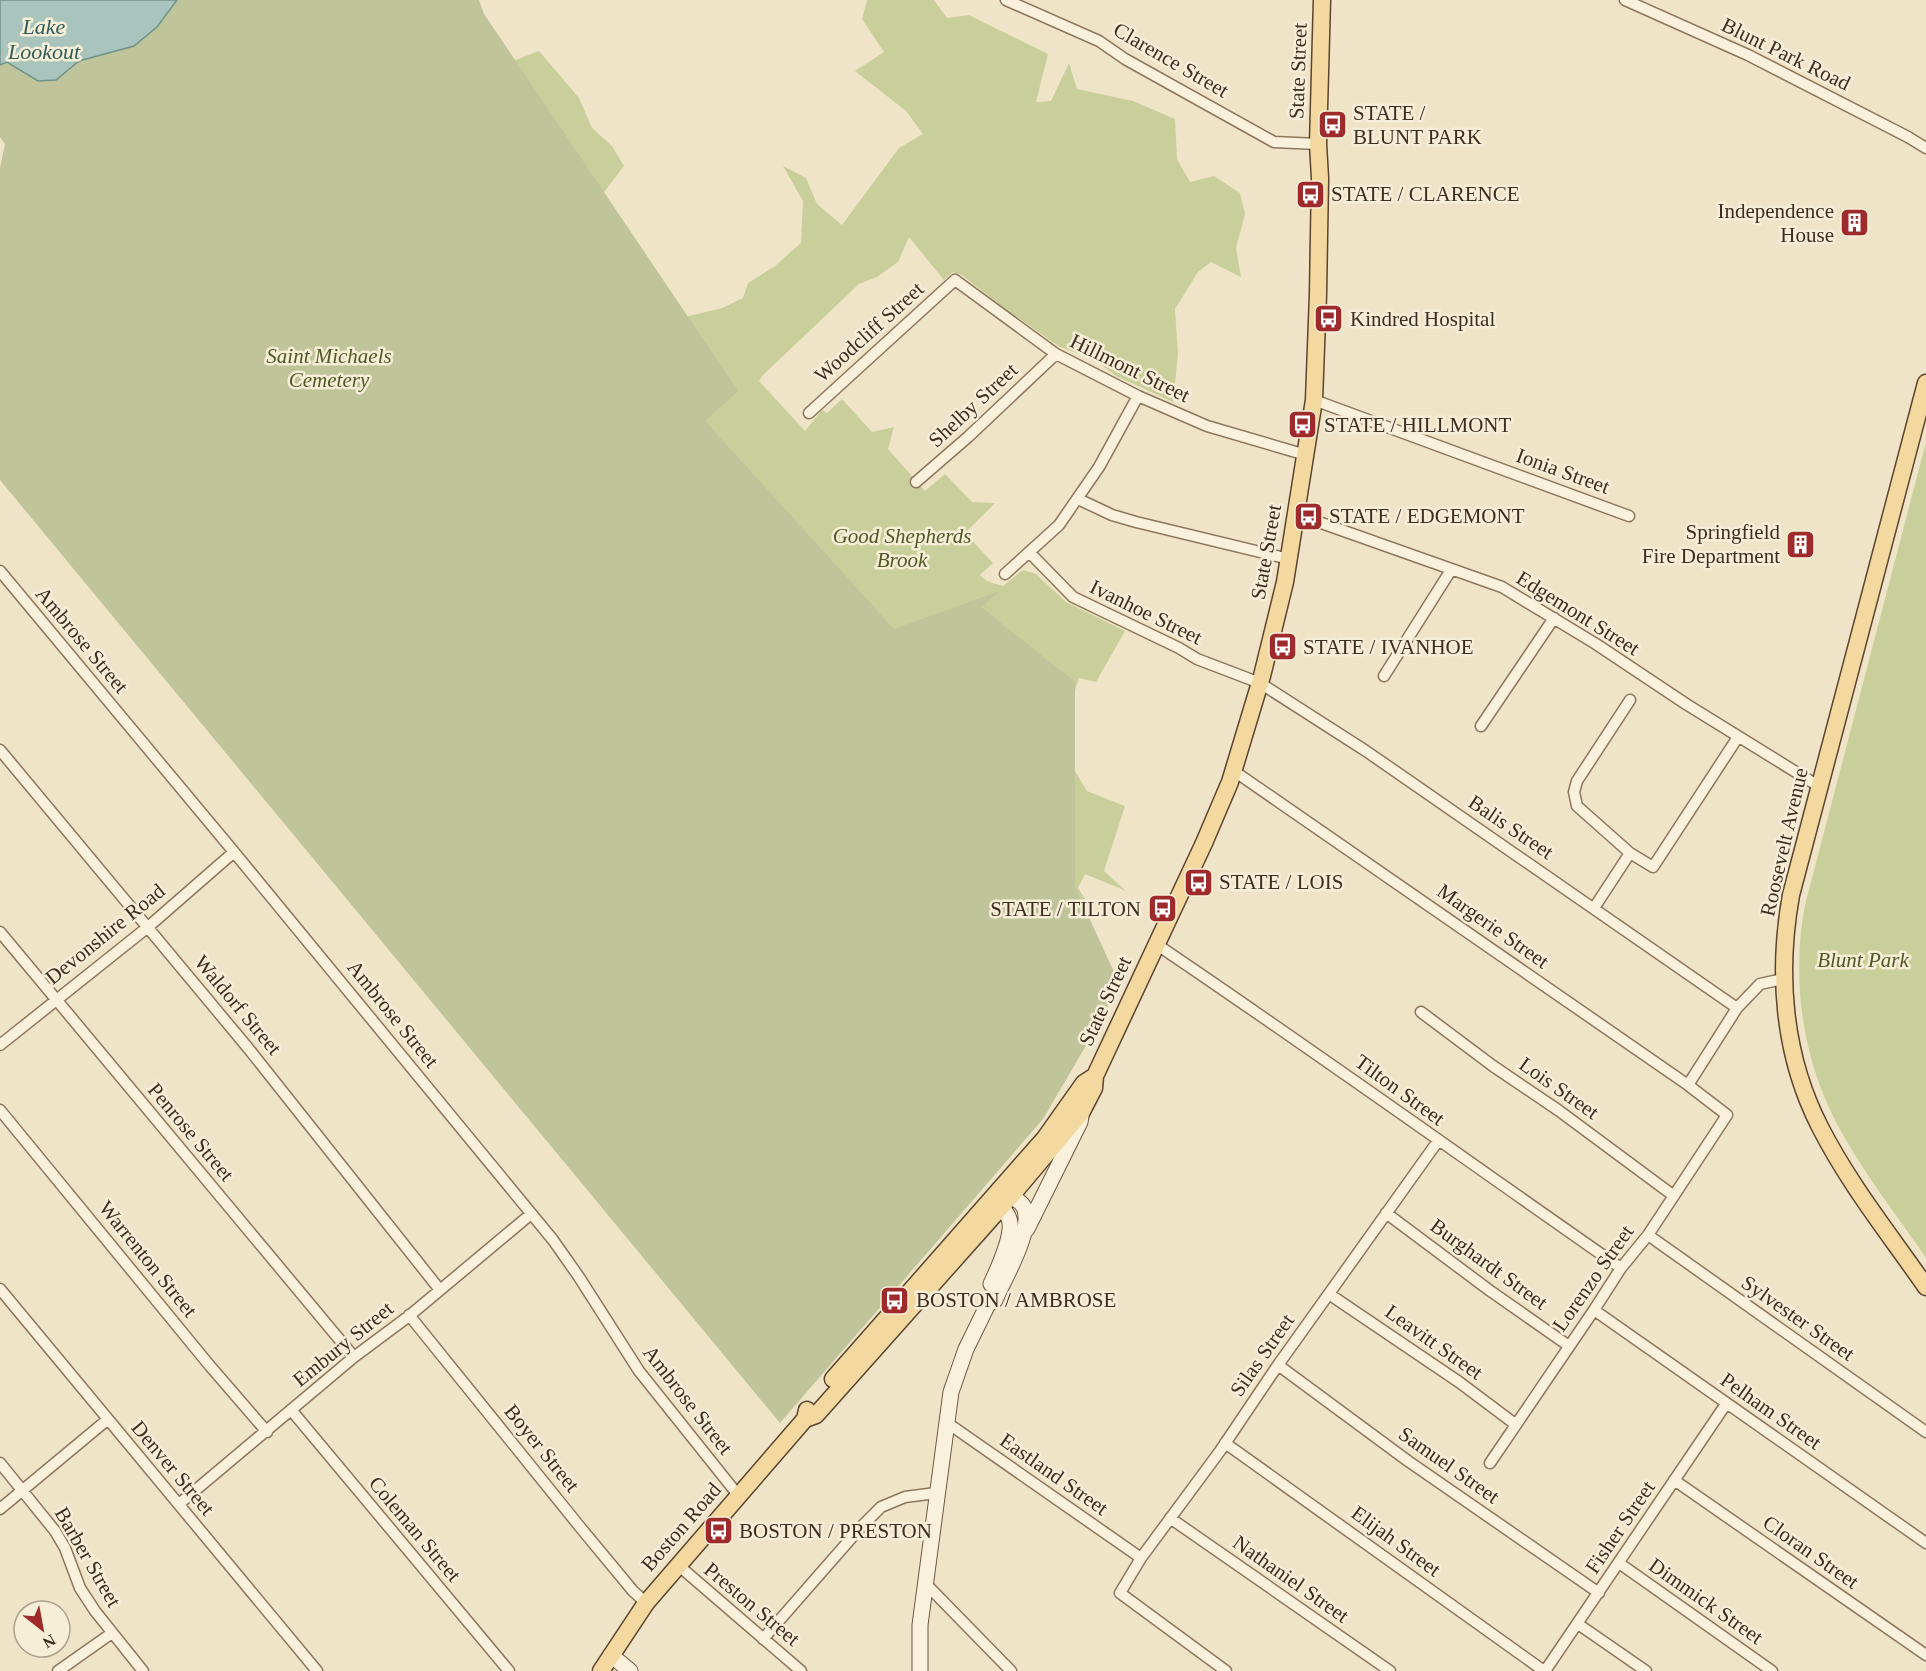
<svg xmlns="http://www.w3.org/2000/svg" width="1926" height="1671" font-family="'Times New Roman',serif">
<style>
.green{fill:#c9cf9b}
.cemetery{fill:#bfc49a}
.water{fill:#a9c4bc;stroke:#6f938a;stroke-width:1.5}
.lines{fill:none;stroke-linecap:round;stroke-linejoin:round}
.street-casing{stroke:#8d765c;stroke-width:13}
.secondary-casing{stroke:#6f573f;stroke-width:17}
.primary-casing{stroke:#5b4430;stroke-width:19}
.street{stroke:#faf1dc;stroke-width:10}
.secondary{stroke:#faf1dc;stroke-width:15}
.primary{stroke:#f3d9a0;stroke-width:16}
.labels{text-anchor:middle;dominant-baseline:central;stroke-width:5;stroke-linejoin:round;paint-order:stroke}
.street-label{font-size:21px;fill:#3d2e20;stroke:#f7eed8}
.poi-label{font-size:21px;fill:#3d2e20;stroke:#f7eed8;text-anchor:start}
.park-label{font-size:21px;font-style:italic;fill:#4d5a26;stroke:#f7eed8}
.water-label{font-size:22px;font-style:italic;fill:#2f5d5a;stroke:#f7eed8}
</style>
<rect width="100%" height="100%" fill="#f0e4c8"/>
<path class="green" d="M867 0H934L947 18 969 15 1048 54 1036 102 1051 101 1069 63 1077 89 1133 101 1175 119 1177 159 1190 182 1214 176 1240 193 1245 214 1236 248 1241 277 1211 262 1198 272 1175 309 1178 354 1173 402 1116 376 1094 359 1060 347 1004 308 962 275 953 272 944 280 909 237 898 262 877 277 859 284 763 375 759 381 805 431 822 410 827 413 842 399 872 432 894 427 888 449 925 491 945 474 972 502 995 503 965 533 993 563 980 575 987 581 1003 586 1023 570 1036 574 1066 602 1125 631 1096 682 1079 678 1067 715 1069 761 1087 791 1125 806 1104 871 1126 891 1085 874 1078 888 1094 913 1082 922 1083 932 1120 978 1099 1016 813 648 510 62 539 51 579 98 592 128 612 146 624 166 601 196 685 317 722 308 743 298 748 283 775 266 801 243 803 201 783 166 806 178 817 204 842 225 899 148 923 134 906 111 855 71 884 52 862 19Z
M1926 442V1258C1896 1214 1862 1171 1837 1124 1802 1058 1791 978 1805 905Z"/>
<path class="cemetery" d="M177 0H479L484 14 738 391 705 421 894 629 1000 591 981 607 1075 682V887L1119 983 1098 1025 1043 1119 780 1423 0 480V168L5 144 0 137V65L7 61 38 81 56 80 79 61 134 46 157 27Z"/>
<path class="water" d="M0 0H177L157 27 134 46 79 61 56 80 38 81 7 62 0 65Z"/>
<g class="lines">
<defs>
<path id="street" d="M1006 0 1099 41 1125 59 1274 142 1318 144
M1625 0 1748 55 1908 137 1926 148
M1314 400 1629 516
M809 413 955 280 1056 354 1138 396 1207 426 1306 455
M916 482 968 437 1056 354
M1078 499 1112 515 1136 522 1289 559
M1296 514 1502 587 1596 644 1686 704 1820 787
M1029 552 1073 597 1179 648 1197 659 1260 683 1366 751 1737 1008
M0 571 234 852 553 1240 579 1277 639 1371 738 1495
M1005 574 1059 525 1099 467 1138 396
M1384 676 1451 570
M1481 726 1554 618
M0 750 248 1048 440 1290
M1234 771 1688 1085 1727 1115 1648 1235 1621 1268 1594 1310 1490 1463
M1630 853 1653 867 1738 737
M1594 908 1630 853 1577 806 1574 792 1577 781 1630 700
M0 932 354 1357
M1156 944C1313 1050 1466 1160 1621 1268
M1421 1012 1493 1066 1558 1110 1674 1196
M0 1045 148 927 234 852
M1688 1085 1737 1008 1760 984 1783 979
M0 1110 210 1366 267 1432
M1386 1213 1489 1290 1569 1346
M1648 1235 1926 1432
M0 1289 317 1671
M1329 1294 1459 1382 1515 1424
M1594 1310 1926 1543
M409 1315 580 1527 633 1591 646 1603
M1278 1365 1408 1461 1599 1593
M292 1411 509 1671
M946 1422 1141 1558
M1225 1443 1544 1671
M0 1463 55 1531 65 1548 80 1588 95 1611 143 1671
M1674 1480 1926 1655
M179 1504 354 1357 409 1316 531 1214
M0 1509 107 1420
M1170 1518 1390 1671
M1619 1563 1772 1671
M678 1565 801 1671
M925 1583 1011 1671
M1578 1624 1646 1671
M763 1639 861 1527 881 1507 905 1497 936 1493
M58 1671 112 1633
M1226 1671 1120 1593 1141 1558 1220 1451 1278 1365 1438 1141
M1545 1671 1726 1404"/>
<path id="secondary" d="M1027 1229 1080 1122 1081 1116
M991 1284C998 1269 1012 1239 1010 1223 1009 1213 1000 1206 993 1200
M611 1655 630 1671
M920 1671V1625L951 1392 966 1349 988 1304 995 1300C1004 1279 1034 1229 1024 1207 1019 1199 1009 1195 1001 1192"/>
<path id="primary" d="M1926 383 1791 895C1777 973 1783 1055 1820 1127 1849 1184 1890 1235 1926 1287
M833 1379 1045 1138 1084 1083 1095 1076
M805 1419 816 1415 1011 1196 1081 1113 1094 1088 1095 1076 1204 843 1230 782 1262 676 1285 582 1314 400 1318 294 1320 178 1318 144 1322 0
M601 1671 646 1603 805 1419 807 1410"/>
</defs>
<use href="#street" class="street-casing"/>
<use href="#secondary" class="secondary-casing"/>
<use href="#primary" class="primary-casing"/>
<use href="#street" class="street"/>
<use href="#secondary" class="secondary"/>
<use href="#primary" class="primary"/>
</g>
<defs>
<symbol id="bus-square" viewBox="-11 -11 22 22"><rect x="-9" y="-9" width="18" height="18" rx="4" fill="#9e2a2b" stroke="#f7eed8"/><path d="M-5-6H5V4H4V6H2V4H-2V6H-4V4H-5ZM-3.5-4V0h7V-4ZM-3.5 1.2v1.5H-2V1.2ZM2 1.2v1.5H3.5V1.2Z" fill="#fff"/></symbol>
<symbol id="building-square" viewBox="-11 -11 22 22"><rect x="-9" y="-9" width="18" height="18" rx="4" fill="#9e2a2b" stroke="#f7eed8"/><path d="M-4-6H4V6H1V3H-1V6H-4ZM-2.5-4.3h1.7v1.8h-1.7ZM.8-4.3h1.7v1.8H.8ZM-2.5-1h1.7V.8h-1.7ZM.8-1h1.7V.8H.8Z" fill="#fff"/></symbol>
</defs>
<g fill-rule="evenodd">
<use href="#bus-square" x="1316" y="108" width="33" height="33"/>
<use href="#bus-square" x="1294" y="178" width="33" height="33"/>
<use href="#building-square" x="1838" y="206" width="33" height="33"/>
<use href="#bus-square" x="1312" y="302" width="33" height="33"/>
<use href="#bus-square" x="1286" y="408" width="33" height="33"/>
<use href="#bus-square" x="1292" y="500" width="33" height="33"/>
<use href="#building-square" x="1784" y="528" width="33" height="33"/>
<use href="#bus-square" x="1266" y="630" width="33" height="33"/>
<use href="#bus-square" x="1182" y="866" width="33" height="33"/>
<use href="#bus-square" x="1146" y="892" width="33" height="33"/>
<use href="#bus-square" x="878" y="1284" width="33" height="33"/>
<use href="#bus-square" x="702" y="1514" width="33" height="33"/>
</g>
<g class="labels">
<g class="street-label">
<text transform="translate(1786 54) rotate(26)">Blunt Park Road</text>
<text transform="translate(1171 60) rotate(30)">Clarence Street</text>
<text transform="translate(1298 71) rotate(-88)">State Street</text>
<text transform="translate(869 332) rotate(-42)">Woodcliff Street</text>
<text transform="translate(1130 368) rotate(26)">Hillmont Street</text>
<text transform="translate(973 405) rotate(-43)">Shelby Street</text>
<text transform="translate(1563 471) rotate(20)">Ionia Street</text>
<text transform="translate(1266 552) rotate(-80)">State Street</text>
<text transform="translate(1146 612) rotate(26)">Ivanhoe Street</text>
<text transform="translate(1578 613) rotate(32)">Edgemont Street</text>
<text transform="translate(82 640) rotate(50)">Ambrose Street</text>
<text transform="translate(1511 827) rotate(34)">Balis Street</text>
<text transform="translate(1784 842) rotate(-77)">Roosevelt Avenue</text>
<text transform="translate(1493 926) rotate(35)">Margerie Street</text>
<text transform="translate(105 934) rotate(-39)">Devonshire Road</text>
<text transform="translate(1105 1001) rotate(-65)">State Street</text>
<text transform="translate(238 1005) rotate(50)">Waldorf Street</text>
<text transform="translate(393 1014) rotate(51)">Ambrose Street</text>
<text transform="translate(1559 1088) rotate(35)">Lois Street</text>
<text transform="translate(1400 1090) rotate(36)">Tilton Street</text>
<text transform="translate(191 1132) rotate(50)">Penrose Street</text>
<text transform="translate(148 1259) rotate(51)">Warrenton Street</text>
<text transform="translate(1489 1264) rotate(36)">Burghardt Street</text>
<text transform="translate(1593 1278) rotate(-55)">Lorenzo Street</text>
<text transform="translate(1798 1318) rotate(35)">Sylvester Street</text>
<text transform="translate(1434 1342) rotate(35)">Leavitt Street</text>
<text transform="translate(343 1344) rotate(-39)">Embury Street</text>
<text transform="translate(1262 1355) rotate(-55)">Silas Street</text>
<text transform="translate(688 1400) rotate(52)">Ambrose Street</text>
<text transform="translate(1771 1411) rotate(35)">Pelham Street</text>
<text transform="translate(542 1448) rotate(51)">Boyer Street</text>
<text transform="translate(1449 1465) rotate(35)">Samuel Street</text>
<text transform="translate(173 1468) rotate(50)">Denver Street</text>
<text transform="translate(1054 1474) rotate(35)">Eastland Street</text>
<text transform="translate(681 1527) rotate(-49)">Boston Road</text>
<text transform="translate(1620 1527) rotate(-56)">Fisher Street</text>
<text transform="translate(415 1529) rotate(50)">Coleman Street</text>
<text transform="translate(1396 1541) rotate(36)">Elijah Street</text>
<text transform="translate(1811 1552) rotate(35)">Cloran Street</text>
<text transform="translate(88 1557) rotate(60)">Barber Street</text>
<text transform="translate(1291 1579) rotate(35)">Nathaniel Street</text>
<text transform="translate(1706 1601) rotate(35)">Dimmick Street</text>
<text transform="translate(752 1604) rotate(40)">Preston Street</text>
</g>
<g class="poi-label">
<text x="1353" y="113">STATE /<tspan x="1353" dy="24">BLUNT PARK</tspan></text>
<text x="1331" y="194">STATE / CLARENCE</text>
<text x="1834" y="211" text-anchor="end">Independence<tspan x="1834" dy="24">House</tspan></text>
<text x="1350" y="319">Kindred Hospital</text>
<text x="1324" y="425">STATE / HILLMONT</text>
<text x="1329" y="516">STATE / EDGEMONT</text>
<text x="1780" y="532" text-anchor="end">Springfield<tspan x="1780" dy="24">Fire Department</tspan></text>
<text x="1303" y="647">STATE / IVANHOE</text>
<text x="1219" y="882">STATE / LOIS</text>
<text x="1141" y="909" text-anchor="end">STATE / TILTON</text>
<text x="916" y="1300">BOSTON / AMBROSE</text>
<text x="739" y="1531">BOSTON / PRESTON</text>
</g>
<g class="park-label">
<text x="329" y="356">Saint Michaels<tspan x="329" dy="24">Cemetery</tspan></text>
<text x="902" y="536">Good Shepherds<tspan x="902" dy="24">Brook</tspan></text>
<text x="1863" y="960">Blunt Park</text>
</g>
<g class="water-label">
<text x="44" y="26">Lake<tspan x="44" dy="25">Lookout</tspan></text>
</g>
</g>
<g transform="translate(42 1629) rotate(149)"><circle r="28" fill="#f7eed8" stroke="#ada18e" stroke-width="1.5"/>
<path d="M0-4.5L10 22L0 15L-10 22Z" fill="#9e2a2b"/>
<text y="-9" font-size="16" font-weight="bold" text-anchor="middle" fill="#3d2e20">N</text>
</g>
</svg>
